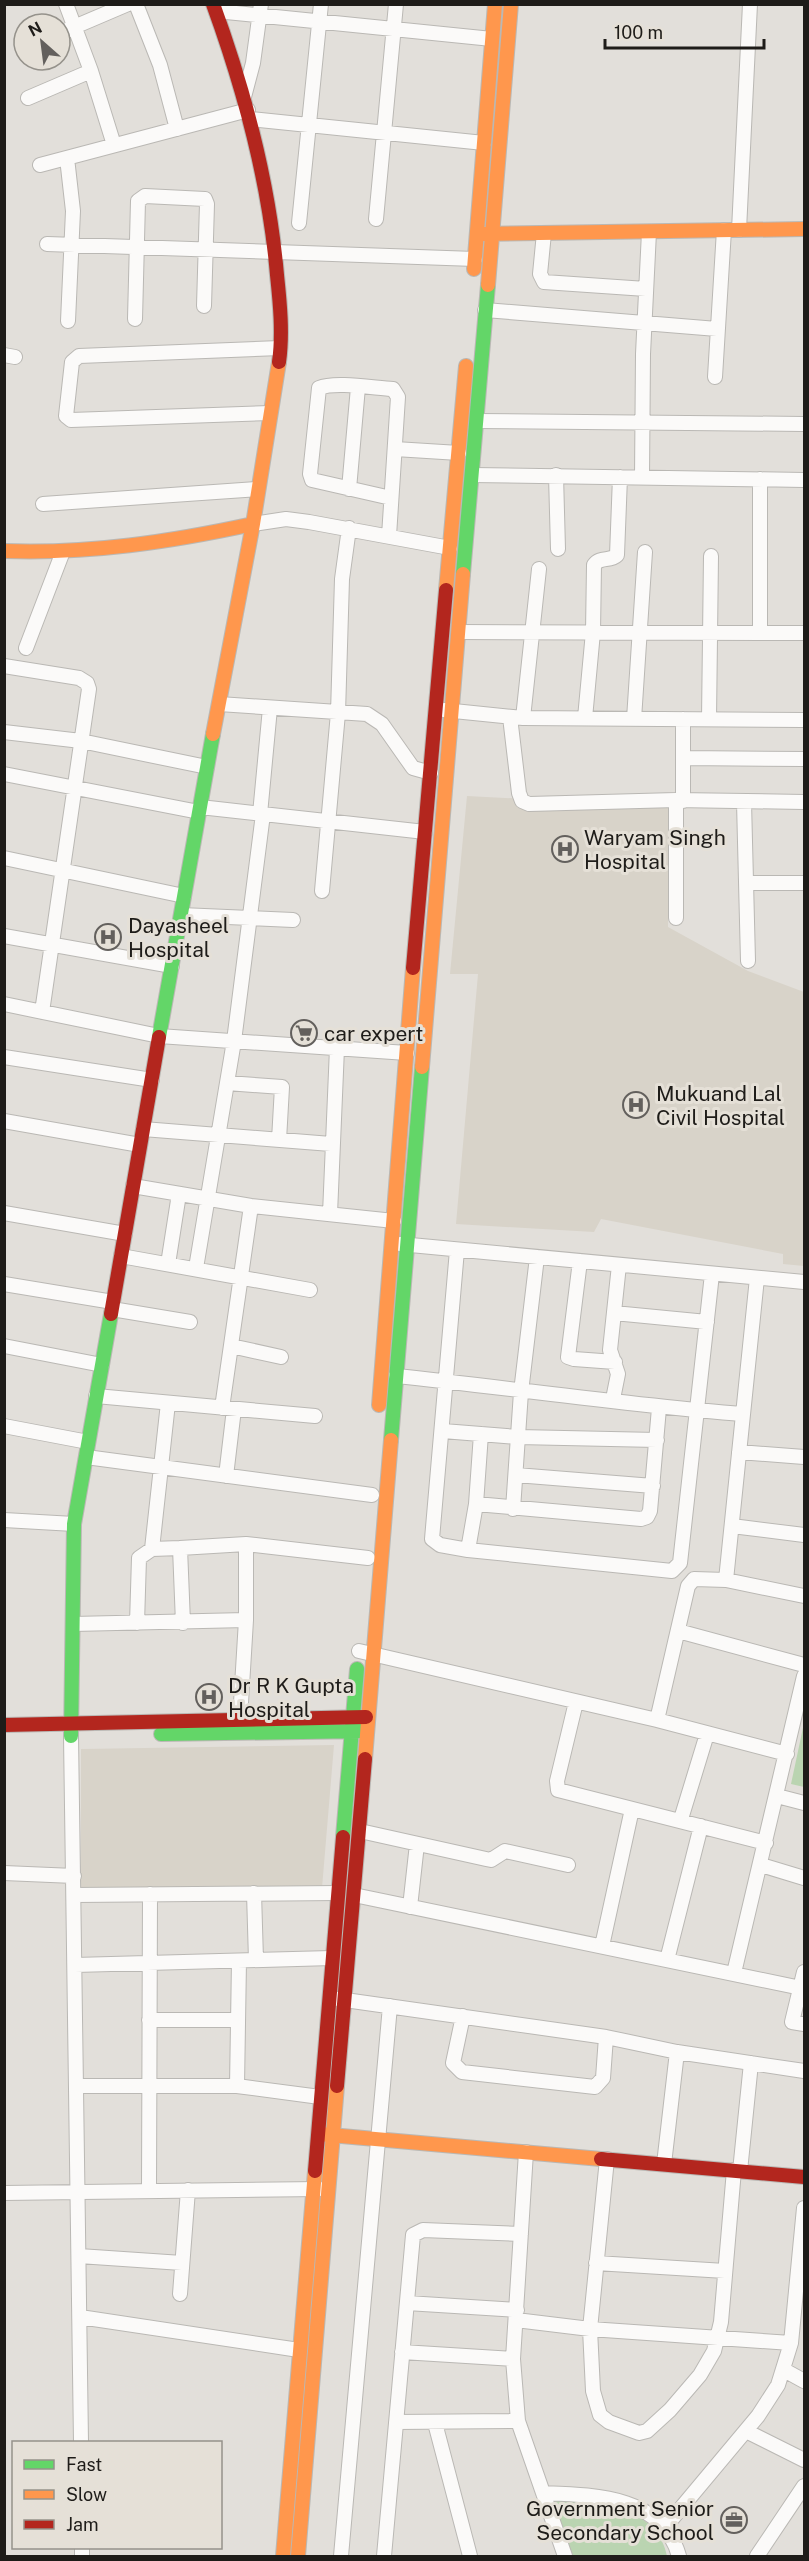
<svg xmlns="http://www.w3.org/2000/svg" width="809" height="2561" font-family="'Public Sans',sans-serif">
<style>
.built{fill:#d8d3c9}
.green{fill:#bad4b1}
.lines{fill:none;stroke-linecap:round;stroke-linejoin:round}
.street-casing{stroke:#bab8b4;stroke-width:16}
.fast-casing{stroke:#bab8b4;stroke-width:16}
.slow-casing{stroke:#bab8b4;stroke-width:16}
.jam-casing{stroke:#bab8b4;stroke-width:16}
.street{stroke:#fbfaf9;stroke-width:14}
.fast{stroke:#63d668;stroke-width:14}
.slow{stroke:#ff974d;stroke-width:14}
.jam{stroke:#b3261e;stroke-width:14}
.labels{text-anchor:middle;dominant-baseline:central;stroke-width:6;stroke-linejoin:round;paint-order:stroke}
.poi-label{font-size:21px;fill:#1e1c19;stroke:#e5e0d7;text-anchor:start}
</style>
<rect width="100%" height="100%" fill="#e2dfda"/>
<path class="built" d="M467 796 668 806V927L748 971 804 992V1266L783 1264V1254L601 1219 594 1232 456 1224 478 974H450Z
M334 1745 322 1888 81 1891V1749Z"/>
<path class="green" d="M804 1723V1787L791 1784Z
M551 2500C594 2501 656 2504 667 2556H573Z"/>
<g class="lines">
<defs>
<path id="street" d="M66 4 91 71 114 145
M136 4 160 65 177 129
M216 11 492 39
M60 33 128 4
M244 97 253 63 261 4
M28 98 91 71
M250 119 484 143
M67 158 73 211 68 321
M40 165 248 110
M376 219 396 4
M299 223 321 4
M739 230 750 4
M544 233 540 274 544 282 646 289
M47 244 475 259
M485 310 717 329
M135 319 138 201 145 196 205 199 207 204 204 306
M4 355 15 357
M715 377 724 230
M270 413 71 420 66 416 72 362 79 356 280 348
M477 421 804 424
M395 449 459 453
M472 475 804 480
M556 475 558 549
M642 477 643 354 649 232
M349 489 358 387
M43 504 258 489
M253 524 286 519 309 522 450 548
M389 536C392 490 395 443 398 397L393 389C374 388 335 381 319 388L310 474 312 480 391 498
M459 632 804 633
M760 633V479
M26 648 62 554
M4 666 79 678 87 683 89 689 42 1012
M219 704 367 714 382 724 413 768 431 773
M444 710 523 718 804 720
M510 717 519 793 522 801 529 804 676 800 804 802
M523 718 539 569
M585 718 593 632 594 565C600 556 610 562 617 555L620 477
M634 719 645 552
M683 719V801
M709 719 711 556
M4 732 81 741 207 767
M683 758 804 759
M4 774 199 812
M744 802 748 961
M200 807 425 832
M260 814 270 708
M4 858 184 896
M746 883H804
M322 891 338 713 342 579 349 528
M181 915 293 920
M676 918V800
M4 936 172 966
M4 1004 159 1036 407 1053
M4 1057 152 1080
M227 1083 282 1087 279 1140
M4 1121 140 1145
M143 1129 331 1144
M133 1186 251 1206 394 1221
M4 1213 125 1234
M330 1214 337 1048
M400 1244 804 1282
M457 1250 432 1539 440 1545 468 1550 672 1571 680 1563 712 1274
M121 1256 310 1290
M580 1261 568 1357 574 1359 615 1362
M168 1264 179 1194
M196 1268 234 1041 263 814
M4 1284 113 1302
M112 1309 190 1322
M614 1313 707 1322
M4 1346 102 1365
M231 1346 281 1357
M396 1376C512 1388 626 1405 742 1414
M96 1396 315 1416
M613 1399 618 1374 610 1350 619 1265
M222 1408 251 1206
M4 1426 88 1442
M443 1431 518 1437 657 1440
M739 1452 804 1457
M86 1457 372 1495
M516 1475 653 1486
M226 1476 234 1409
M476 1504 641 1519 647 1517 650 1511 659 1408
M513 1509 521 1392 537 1257
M4 1520 74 1524
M732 1526 804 1535
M180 1548 246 1544 368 1558
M152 1549 168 1403
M468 1550 476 1504 481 1434
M726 1580 757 1278
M137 1623 139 1558 152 1549 180 1548 183 1623
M73 1624 246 1620
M678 1631 804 1665
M359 1651 657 1720 787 1754
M576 1702 557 1781 558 1790 766 1843
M240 1719 246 1620V1544
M657 1720 688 1586 694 1579 726 1580 804 1596
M71 1736 81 2442
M777 1796 804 1803
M681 1819 707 1734
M360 1831 486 1859 491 1860 505 1851 568 1865
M761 1865 804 1878
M4 1873 74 1876
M254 1893 256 1960
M75 1895 338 1893
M354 1895 801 1988
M410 1907 417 1844
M602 1946 632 1809
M667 1960 701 1826
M75 1965 332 1958
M804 1972 792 2022 804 2024
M734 1973 804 1676
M338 1999 606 2037 677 2052 804 2071
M463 2016 453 2063 462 2072 595 2087 603 2078 606 2037
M149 2020H238
M77 2086H237L320 2097
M237 2086 239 1961
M526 2152 513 2359 518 2421 565 2556
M607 2159 590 2329 593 2391 600 2415 609 2422 639 2433 647 2431 670 2410 700 2375 714 2351 721 2322 734 2170
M664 2164 677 2052
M740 2171 751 2063
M149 2191 150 1894
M4 2193 320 2189
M79 2256 182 2263
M596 2263 725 2271
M180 2294 188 2190
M407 2303 517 2310
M80 2317 299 2350
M516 2320 590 2329 791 2343
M402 2352 513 2359
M784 2370 804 2381
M396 2422 518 2421
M435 2423 470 2556
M746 2431 804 2460
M543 2493C596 2495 662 2496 679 2556
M666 2526 758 2416 778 2385 791 2343 804 2208
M82 2548V2556
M341 2556 390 2006
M384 2556 413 2235 423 2230 521 2234
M757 2556 804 2486"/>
<path id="fast" d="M463 574 488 285
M159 1037 213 734
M391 1440 422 1067
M161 1734 365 1731
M71 1736 74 1524 111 1314
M343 1837 357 1669"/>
<path id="slow" d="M479 234 804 229
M474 269 495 4
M488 285 511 4
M4 551C89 554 170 542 253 524
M446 590 466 366
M213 734 253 524 279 362
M422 1067 463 574
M379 1405 413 968
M365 1759 391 1440
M319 2134 601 2159
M283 2556 315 2171
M298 2556 337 2086"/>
<path id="jam" d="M213 4C245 92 269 181 277 275 280 303 283 334 279 362
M413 968 446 590
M111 1314 159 1037
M4 1725 366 1717
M337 2086 365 1759
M601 2159 804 2177
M315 2171 343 1837"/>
</defs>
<use href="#street" class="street-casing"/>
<use href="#fast" class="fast-casing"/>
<use href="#slow" class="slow-casing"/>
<use href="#jam" class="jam-casing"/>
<use href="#street" class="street"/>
<use href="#fast" class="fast"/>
<use href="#slow" class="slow"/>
<use href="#jam" class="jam"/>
</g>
<defs>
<symbol id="hospital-ring" viewBox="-11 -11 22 22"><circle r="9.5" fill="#e5e0d7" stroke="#63605d" stroke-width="1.5"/><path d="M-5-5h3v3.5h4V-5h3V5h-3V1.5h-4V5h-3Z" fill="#63605d"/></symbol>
<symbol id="supermarket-ring" viewBox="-11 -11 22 22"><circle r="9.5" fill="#e5e0d7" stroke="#63605d" stroke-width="1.5"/><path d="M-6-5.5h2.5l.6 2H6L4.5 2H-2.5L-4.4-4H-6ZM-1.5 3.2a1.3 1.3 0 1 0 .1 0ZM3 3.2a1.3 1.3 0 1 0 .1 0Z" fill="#63605d"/></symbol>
<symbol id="office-ring" viewBox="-11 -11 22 22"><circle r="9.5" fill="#e5e0d7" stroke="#63605d" stroke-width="1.5"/><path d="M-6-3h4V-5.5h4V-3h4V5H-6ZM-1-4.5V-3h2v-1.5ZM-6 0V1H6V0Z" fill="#63605d"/></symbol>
</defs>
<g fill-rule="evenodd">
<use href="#hospital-ring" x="550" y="834" width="30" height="30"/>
<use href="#hospital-ring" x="93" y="922" width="30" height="30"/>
<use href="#supermarket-ring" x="289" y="1018" width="30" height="30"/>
<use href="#hospital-ring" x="621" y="1090" width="30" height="30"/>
<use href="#hospital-ring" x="194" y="1682" width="30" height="30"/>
<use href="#office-ring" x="719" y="2505" width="30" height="30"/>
</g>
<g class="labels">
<g class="poi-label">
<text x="584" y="837">Waryam Singh<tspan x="584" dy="24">Hospital</tspan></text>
<text x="128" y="925">Dayasheel<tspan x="128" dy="24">Hospital</tspan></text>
<text x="324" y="1033">car expert</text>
<text x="656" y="1093">Mukuand Lal<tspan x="656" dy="24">Civil Hospital</tspan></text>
<text x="228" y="1685">Dr R K Gupta<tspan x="228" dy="24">Hospital</tspan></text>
<text x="714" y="2508" text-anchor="end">Government Senior<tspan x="714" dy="24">Secondary School</tspan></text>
</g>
</g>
<rect width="809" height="2561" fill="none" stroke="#1e1c19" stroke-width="12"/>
<rect x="12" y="2441" width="210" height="108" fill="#e5e0d7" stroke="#95928b" stroke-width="1.5"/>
<rect x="24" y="2460" width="30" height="9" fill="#63d668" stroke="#95928b" stroke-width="1.5"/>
<text x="66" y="2471" font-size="18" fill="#1e1c19">Fast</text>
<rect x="24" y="2490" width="30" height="9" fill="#ff974d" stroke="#95928b" stroke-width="1.5"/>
<text x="66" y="2501" font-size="18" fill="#1e1c19">Slow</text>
<rect x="24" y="2520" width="30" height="9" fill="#b3261e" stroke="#95928b" stroke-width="1.5"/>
<text x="66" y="2531" font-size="18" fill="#1e1c19">Jam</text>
<g transform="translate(42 42) rotate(332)"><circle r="28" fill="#e5e0d7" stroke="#95928b" stroke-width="1.5"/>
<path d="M0-4.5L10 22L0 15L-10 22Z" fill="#63605d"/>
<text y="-9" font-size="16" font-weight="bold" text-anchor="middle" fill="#1e1c19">N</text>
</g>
<path d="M605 39v9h159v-9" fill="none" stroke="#1e1c19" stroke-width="3"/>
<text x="614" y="39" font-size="18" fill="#1e1c19" stroke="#e5e0d7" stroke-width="4.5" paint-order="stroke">100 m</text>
</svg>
